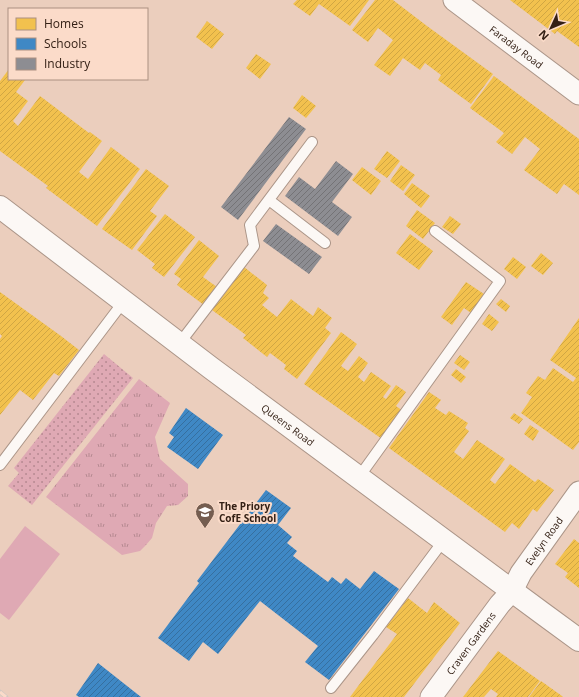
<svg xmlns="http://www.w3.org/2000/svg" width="579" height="697" font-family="'Open Sans',sans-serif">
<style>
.grass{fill:url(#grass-tufts)}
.garden{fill:url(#garden-dots)}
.pitch{fill:#dfa9b4}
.homes{fill:url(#homes-hatch)}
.schools{fill:url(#schools-hatch)}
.industry{fill:url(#industry-hatch)}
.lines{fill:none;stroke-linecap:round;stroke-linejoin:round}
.service-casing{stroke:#ab9588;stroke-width:12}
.minor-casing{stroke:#ab9588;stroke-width:23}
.tertiary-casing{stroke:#ab9588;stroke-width:24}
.service{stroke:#fcf8f5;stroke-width:10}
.minor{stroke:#fcf8f5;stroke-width:21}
.tertiary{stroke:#fcf8f5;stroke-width:22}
.rail-casing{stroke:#d1c8c3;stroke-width:4.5}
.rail{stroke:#fbdbc9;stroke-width:3;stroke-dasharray:9;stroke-linecap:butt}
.labels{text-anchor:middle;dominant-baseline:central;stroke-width:4;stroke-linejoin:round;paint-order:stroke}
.street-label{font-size:10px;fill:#342015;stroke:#fbdbc9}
.poi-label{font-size:10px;font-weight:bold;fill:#342015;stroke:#fbdbc9;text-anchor:start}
</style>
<defs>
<pattern id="grass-tufts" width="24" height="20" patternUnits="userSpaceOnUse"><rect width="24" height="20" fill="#dfa9b4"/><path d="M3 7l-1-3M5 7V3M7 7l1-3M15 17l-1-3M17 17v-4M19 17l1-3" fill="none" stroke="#b68991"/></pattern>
<pattern id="garden-dots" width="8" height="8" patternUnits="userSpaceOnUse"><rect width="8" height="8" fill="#dfa9b4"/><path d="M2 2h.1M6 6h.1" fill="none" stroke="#b68991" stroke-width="1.8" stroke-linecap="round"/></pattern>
<pattern id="homes-hatch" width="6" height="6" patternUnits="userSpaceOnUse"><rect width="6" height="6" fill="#f2c14e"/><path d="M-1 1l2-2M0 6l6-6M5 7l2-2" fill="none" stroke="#d0a643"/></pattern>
<pattern id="schools-hatch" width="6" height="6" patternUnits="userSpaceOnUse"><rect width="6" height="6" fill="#3f88c5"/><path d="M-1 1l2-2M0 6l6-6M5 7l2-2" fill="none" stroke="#366f9f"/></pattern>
<pattern id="industry-hatch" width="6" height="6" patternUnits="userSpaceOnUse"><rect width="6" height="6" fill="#8d8d92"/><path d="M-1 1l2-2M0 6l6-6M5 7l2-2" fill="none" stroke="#747376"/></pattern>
</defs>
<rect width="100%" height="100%" fill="#ebcebd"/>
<path class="grass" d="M139 379 170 403 155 437 160 459 188 484V496L178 505 167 506 156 523 152 538 146 545 140 551 122 555 46 497Z"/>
<path class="garden" d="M104 354 133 378 32 505 8 486 19 473 14 468Z"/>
<path class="pitch" d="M25 526 60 554 9 620 0 613V559Z"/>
<path class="homes" d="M297 0H369L350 26 319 4 310 16 293 4Z
M375 0H393L427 26 493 74 471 104 438 80 441 75 425 63 420 70 403 58 390 76 374 65 393 40 378 28 368 42 352 30Z
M510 0H579V47L557 31 555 34Z
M207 21 224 34 212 49 196 37Z
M256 54 271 64 260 79 246 68Z
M9 69V79H24L25 80 16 92 28 101 13 121 18 126 40 96 89 133 90 132 102 141 79 172 88 179 111 147 140 169 97 226 46 188 48 186 0 151V81Z
M494 76 579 139V195L564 184 557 194 524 170 540 149 525 137 512 154 496 142 504 133 470 108Z
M302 95 316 106 306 118 293 108Z
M387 151 400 161 387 178 374 169Z
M401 165 415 175 403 191 390 181Z
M362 167 381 181 371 195 352 180Z
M146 169 169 186 150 211 157 216 132 250 102 229Z
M412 183 430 196 421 208 404 194Z
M417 210 435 223 423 239 406 226Z
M165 214 195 237 164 277 152 268 155 264 137 250Z
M450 216 461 224 453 234 442 227Z
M410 234 433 251 419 270 396 253Z
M199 240 219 256 203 277 217 287 204 305 177 285 181 279 174 274Z
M541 253 553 263 543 275 531 266Z
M513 257 526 267 517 279 504 269Z
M244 267 267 285 263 293 269 298 262 305 277 317 291 299 313 316 318 307 332 318 325 328 331 333 297 379 284 369 286 365 270 353 267 357 243 338 246 335 212 310Z
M466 282 484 294 471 313 464 308 452 325 441 317Z
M0 292 61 336 79 350 59 376 54 373 33 400 20 390 0 415V339L2 336 0 334Z
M501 299 510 306 506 312 496 304Z
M489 314 499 322 492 331 482 324Z
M579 318V442L573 450 521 413 532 397 526 393 538 376 545 380 553 368 573 382 576 378 550 360Z
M341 332 357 344 341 366 348 371 359 356 368 363 358 377 364 382 371 372 391 386 383 397 386 399 396 385 406 392 396 406 403 411 382 439 304 384Z
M460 355 470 362 464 370 454 363Z
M456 369 466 377 461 383 451 375Z
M429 392 441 400 435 408 446 415 449 411 468 423 465 428 469 431 454 452 463 459 477 440 505 459 490 480 495 484 510 464 535 482 538 479 554 490 537 512 533 509 519 529 512 523 505 532 389 448Z
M514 413 523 419 519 424 510 418Z
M530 425 539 431 533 441 524 434Z
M574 539 579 543V588L565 577 568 573 555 564Z
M408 598 427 613 434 602 460 623 404 697H350L397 634 386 627Z
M498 651 540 681 528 697H496L498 694 491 689 484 697H463Z
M541 681 562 696 563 697H529Z"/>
<path class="schools" d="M186 408 223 435 198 469 167 447 174 437 169 433Z
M266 490 291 508 278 525 292 537 287 543 297 551 293 556 328 582 332 577 341 584 346 578 360 589 374 571 399 589 329 680 305 662 318 646 260 601 218 654 203 642 189 661 158 638 199 583 197 581Z
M98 663 141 697H79L76 695Z"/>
<path class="industry" d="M289 117 306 129 238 220 221 207Z
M336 161 353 174 332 202 352 217 338 236 285 196 299 177 315 189Z
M276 224 322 257 309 274 263 241Z"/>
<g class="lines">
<defs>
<path id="service" d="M269 200 325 243
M179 344 254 246 250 225 312 142
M0 465 124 301
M359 477 500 281 435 231
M331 688 373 635 444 540"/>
<g id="minor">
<path id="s1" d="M454 0 579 94"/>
<path id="s2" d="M431 697 500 604 512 591 521 573 579 492"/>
</g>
<g id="tertiary">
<path id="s3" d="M0 207 211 368 542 613 579 640"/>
</g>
</defs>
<use href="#service" class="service-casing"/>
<use href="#minor" class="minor-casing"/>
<use href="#tertiary" class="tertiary-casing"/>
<use href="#service" class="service"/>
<use href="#minor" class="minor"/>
<use href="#tertiary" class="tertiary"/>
<defs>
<path id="rail" d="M0 692 6 697"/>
</defs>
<use href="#rail" class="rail-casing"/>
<use href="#rail" class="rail"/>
</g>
<defs>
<symbol id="school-pin" viewBox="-11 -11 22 30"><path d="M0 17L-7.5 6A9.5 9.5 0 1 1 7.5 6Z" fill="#745d50" stroke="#fbdbc9"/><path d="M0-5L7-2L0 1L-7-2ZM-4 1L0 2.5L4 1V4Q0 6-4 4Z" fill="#fff"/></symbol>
</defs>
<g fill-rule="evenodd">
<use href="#school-pin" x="194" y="501" width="22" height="30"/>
</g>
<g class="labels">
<g class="street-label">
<text stroke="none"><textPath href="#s1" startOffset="78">Faraday Road</textPath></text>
<text stroke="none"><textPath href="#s3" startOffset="361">Queens Road</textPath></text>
<text stroke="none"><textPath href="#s2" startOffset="193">Evelyn Road</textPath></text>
<text stroke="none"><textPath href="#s2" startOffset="67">Craven Gardens</textPath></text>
</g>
<g class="poi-label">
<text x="219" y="506">The Priory<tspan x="219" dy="12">CofE School</tspan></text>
</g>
</g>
<rect x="8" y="8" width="140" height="72" fill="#fbdbc9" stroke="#ab9081"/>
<rect x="16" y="18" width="20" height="12" fill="#f2c14e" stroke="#ab9081"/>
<text x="44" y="28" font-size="12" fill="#342015">Homes</text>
<rect x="16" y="38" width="20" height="12" fill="#3f88c5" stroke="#ab9081"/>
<text x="44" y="48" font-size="12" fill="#342015">Schools</text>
<rect x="16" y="58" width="20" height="12" fill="#8d8d92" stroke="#ab9081"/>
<text x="44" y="68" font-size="12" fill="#342015">Industry</text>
<g transform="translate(551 28) rotate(226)" stroke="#fbdbc9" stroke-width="3" paint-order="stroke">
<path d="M0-3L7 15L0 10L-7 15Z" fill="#342015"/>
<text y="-6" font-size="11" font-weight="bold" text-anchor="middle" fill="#342015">N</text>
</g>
</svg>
